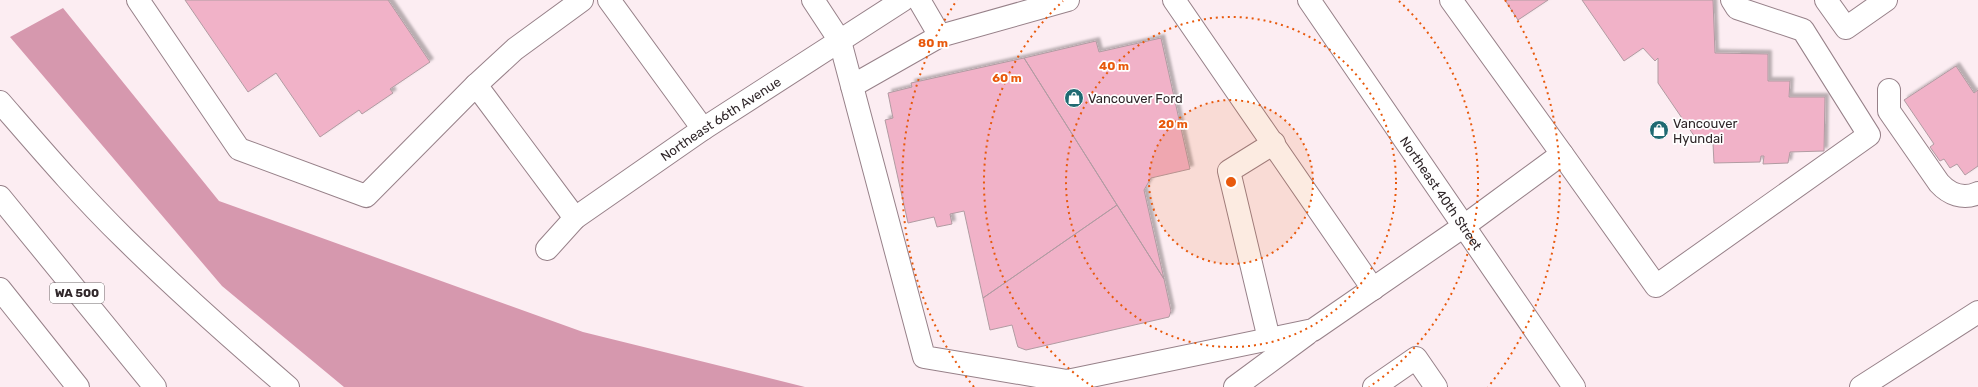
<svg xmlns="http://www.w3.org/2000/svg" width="1978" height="387" font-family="Rubik,sans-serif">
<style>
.forest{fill:#d698ae}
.building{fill:#f1b2c8;stroke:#b19ba2;filter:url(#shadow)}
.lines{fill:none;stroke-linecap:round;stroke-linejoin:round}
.minor-casing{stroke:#978189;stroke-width:24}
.major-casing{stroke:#978189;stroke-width:24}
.highway-casing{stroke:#978189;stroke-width:24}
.minor{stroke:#fff;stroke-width:22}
.major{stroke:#fff;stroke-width:22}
.highway{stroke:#fff;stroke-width:22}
.ring{fill:none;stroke:#e8590c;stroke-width:2;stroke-dasharray:2 4}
.labels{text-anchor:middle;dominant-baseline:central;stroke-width:3.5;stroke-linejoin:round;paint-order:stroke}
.shield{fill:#fff;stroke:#6e686a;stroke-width:1}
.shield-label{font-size:12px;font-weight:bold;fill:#30272a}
.poi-label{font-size:13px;fill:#30272a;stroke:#fff;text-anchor:start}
.street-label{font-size:13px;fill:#30272a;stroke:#fff}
.centre{fill:#e8590c;stroke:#fff;stroke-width:2}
.ring-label{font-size:12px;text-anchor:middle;font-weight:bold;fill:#e8590c;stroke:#fff;stroke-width:3.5;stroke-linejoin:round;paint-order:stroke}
</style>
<defs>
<filter id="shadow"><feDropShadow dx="3.5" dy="-3.5" stdDeviation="1" flood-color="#0004"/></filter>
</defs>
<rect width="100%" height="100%" fill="#fcedf2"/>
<path class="forest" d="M63 8 219 201 583 332 805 387H344L222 286 10 37Z"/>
<path class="building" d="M185 0H388L430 62 390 89 393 93 362 114 359 110 320 137 276 73 248 92Z
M1505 0H1548L1518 20Z
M1582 0H1713L1715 53 1768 54V81H1790L1789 97H1825L1824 151 1790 152 1788 163 1763 164 1764 156H1761L1760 162 1714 163 1713 144 1699 143 1658 83V58L1655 61 1643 48 1624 61Z
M1161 38 1190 169 1151 178 1144 190 1164 279 1024 58 1096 41 1099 52Z
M1024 58 1117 205 983 298 964 211 950 214 952 224 937 227 934 217 908 223 885 120 893 118 888 93 912 87 911 83Z
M1956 66 1974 93 1978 90V166L1965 175 1957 164 1950 168 1944 159 1940 161 1930 147 1934 144 1904 100Z
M1117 205 1164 279 1171 311 1169 317 1026 350 1018 347 1017 344 1012 325 990 330 983 298Z"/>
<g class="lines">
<defs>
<g id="minor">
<path d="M138 0 239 149 366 196 476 85 575 218"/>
<path d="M609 0 703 129"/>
<path d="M813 0 840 41 924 357 1067 381 1313 330 1464 226 1562 154 1656 286 1869 135 1803 30 1737 8 1732 0"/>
<path d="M919 0 940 36 1068 0"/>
<path d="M1174 0 1373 289"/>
<path id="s1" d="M1309 0 1574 387"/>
<path d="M1451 0 1562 154"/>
<path d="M1826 0 1846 28 1886 0"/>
<path d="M476 85 515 49 582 0"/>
<path d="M852 86 940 36"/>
<path d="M1889 90V111L1939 183C1949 194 1963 200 1978 193"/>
<path id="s2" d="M547 249 575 218 703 129 903 0"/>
<path d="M1269 339 1229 171 1274 143"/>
<path d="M1235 387 1307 334"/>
<path d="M1374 387 1416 358 1436 387"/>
</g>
<path id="major" d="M1861 387 1978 312"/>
<path id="highway" d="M0 102C40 148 80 195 124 238 177 290 232 339 288 387
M0 197 155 387
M0 289 78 387"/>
</defs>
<use href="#minor" class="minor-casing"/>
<use href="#major" class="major-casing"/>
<use href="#highway" class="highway-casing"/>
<use href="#minor" class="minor"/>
<use href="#major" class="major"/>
<use href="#highway" class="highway"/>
</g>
<circle cx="1231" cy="182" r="82" fill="#e8590c" fill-opacity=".12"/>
<g class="ring">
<circle cx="1231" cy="182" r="82"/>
<circle cx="1231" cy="182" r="165"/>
<path d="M1093 387A247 247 0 0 1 1063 1M1399 1A247 247 0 0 1 1369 387"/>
<path d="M974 387A329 329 0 0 1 957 0M1505 0A329 329 0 0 1 1488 387"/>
</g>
<defs>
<symbol id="shop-disc" viewBox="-11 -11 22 22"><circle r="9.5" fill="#1f6a72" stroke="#fff"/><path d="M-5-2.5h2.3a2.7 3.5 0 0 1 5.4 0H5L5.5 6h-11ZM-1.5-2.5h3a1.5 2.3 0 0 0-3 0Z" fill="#fff"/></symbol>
</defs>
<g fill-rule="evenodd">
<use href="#shop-disc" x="1063" y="87" width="22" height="22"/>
<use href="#shop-disc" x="1648" y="119" width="22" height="22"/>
</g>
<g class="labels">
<rect class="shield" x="50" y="283" width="54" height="20" rx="3"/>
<g class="shield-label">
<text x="77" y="293">WA 500</text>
</g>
<g class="poi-label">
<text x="1088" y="98">Vancouver Ford</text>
<text x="1673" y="123">Vancouver<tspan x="1673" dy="15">Hyundai</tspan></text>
</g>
<g class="street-label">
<text stroke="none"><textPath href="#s2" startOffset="218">Northeast 66th Avenue</textPath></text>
<text stroke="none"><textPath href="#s1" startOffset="234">Northeast 40th Street</textPath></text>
</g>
</g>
<circle cx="1231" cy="182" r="6" class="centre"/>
<g class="ring-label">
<text x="933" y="47">80 m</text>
<text x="1114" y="70">40 m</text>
<text x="1007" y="82">60 m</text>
<text x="1173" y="128">20 m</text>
</g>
</svg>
